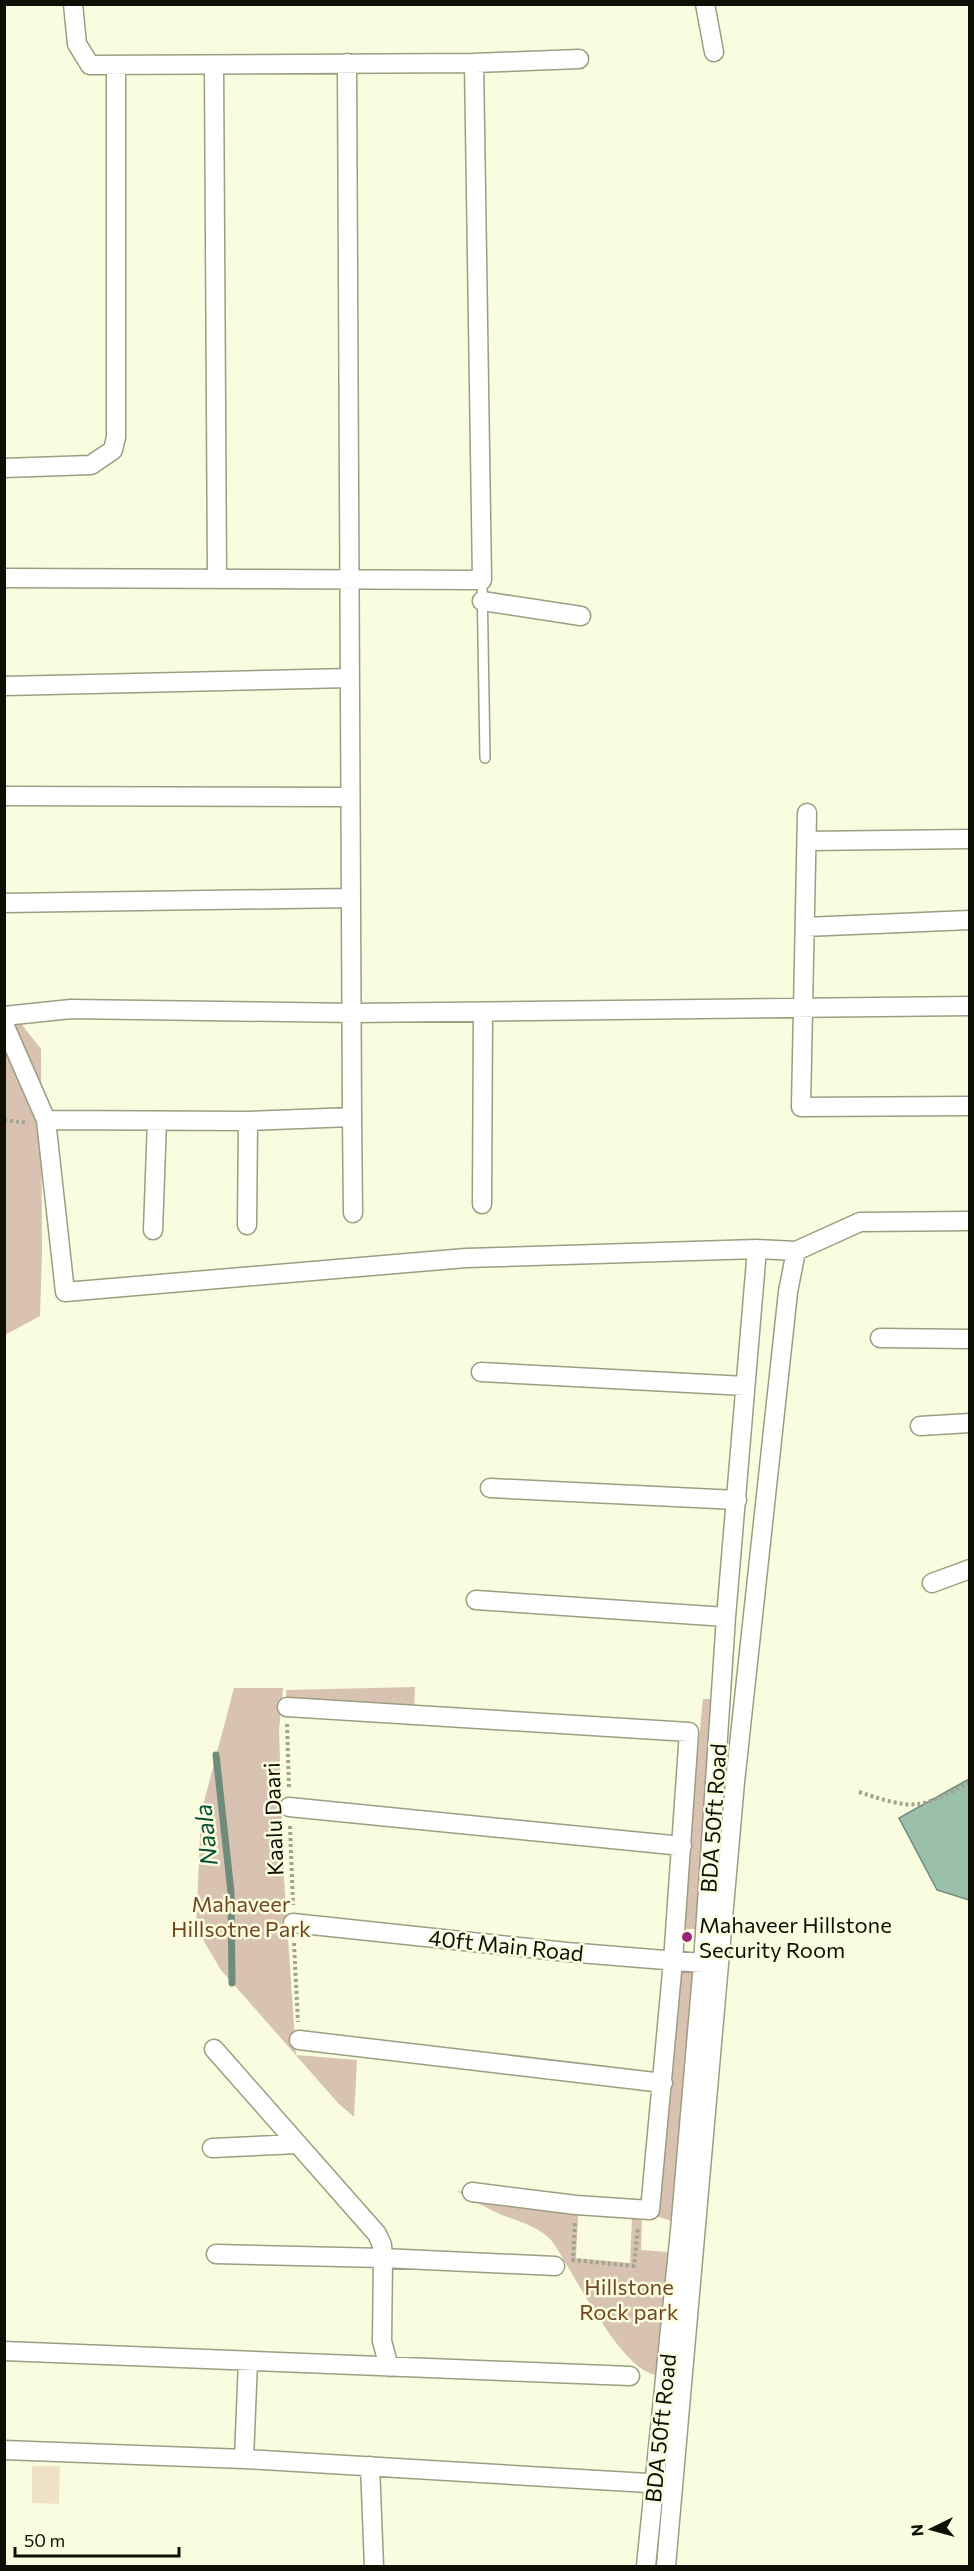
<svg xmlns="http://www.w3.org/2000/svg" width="974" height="2571" font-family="Commissioner,sans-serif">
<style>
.green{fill:#d8c2b2}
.water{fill:#9ac0ac;stroke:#708b7a;stroke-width:1.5}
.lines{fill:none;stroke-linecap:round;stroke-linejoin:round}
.stream{stroke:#708b7a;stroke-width:7}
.building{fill:#eee1c7}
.service-casing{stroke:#9c9d82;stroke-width:12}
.minor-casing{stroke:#9c9d82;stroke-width:21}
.path{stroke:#a1a38d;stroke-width:4;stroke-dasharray:3 3;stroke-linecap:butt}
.service{stroke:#fff;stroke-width:9}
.minor{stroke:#fff;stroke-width:18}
.poi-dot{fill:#9a237e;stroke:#fafcdf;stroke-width:2}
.labels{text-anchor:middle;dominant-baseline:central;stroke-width:5;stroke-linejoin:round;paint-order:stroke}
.street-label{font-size:22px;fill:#0f0f06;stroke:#fafcdf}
.park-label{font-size:22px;fill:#724621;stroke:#fafcdf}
.poi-label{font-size:22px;fill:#0f0f06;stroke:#fafcdf;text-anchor:start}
.water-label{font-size:24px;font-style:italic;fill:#064f35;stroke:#fafcdf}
</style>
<rect width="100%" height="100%" fill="#fafcdf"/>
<path class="green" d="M4 1002 41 1049 42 1253 40 1316 5 1335Z
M415 1687 414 1709 287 1707 286 1690Z
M234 1688H283L279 1731 284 1879 296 2055 357 2060 354 2117 338 2103 221 1970 196 1928 201 1813Z
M703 1699H716L695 1929H680Z
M673 1961 703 1963 671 2221 656 2216Z
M457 2191 576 2205 578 2217 576 2258 630 2263 632 2217 642 2218 641 2250 668 2252 658 2375C620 2373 573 2269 551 2240 540 2227 517 2221 502 2215 486 2208 471 2199 457 2191Z"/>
<path class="water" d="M969 1779V1900L937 1890 899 1818Z"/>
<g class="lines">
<path class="stream" d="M216 1755 231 1892 232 1983"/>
</g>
<path class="building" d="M32 2466H60L59 2504 32 2503Z"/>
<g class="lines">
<defs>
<path id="service" d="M482 580 485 758"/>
<path id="minor" d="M705 4 714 52
M474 63 579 59
M214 65 217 577
M4 468 91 465 113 450 116 437V66
M4 578 482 580 474 63 90 65 77 44 73 4
M482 601 581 616
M4 686 349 678
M4 796 349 797
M807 813 801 1107 970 1106
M807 841 970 839
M4 903 351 898
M805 927 970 920
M4 1016 71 1009 353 1013 970 1006
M4 1024 46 1120 65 1292 466 1258 757 1249 796 1251 860 1222 970 1221
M352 1117 353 1213
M46 1120 248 1121 352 1117 347 63
M482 1204 483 1012
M247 1225 248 1121
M153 1230 157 1121
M880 1338 970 1339
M481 1372 745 1386
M920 1426 970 1423
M490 1488 737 1500
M932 1583 970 1569
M476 1600 726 1617
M287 1707 689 1732 673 1961 650 2210 576 2205 472 2192
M289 1807 682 1846
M293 1923 567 1952 714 1964
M299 2040 663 2083
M214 2049 377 2234 382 2245 383 2258 382 2341 389 2367
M212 2148 298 2144
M216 2254 383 2258 555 2266
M4 2351 630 2376
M4 2450 244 2459 665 2484
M244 2459 248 2361
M370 2466 374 2566
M646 2566 680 2231 703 1963 726 1617 757 1249
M666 2566 735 1782 788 1292 796 1251"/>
</defs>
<use href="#service" class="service-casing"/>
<use href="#minor" class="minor-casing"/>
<path class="path" d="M4 1120 28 1123
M287 1724 289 1788
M859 1792C914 1810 919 1810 970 1782
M290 1826 293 1905
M294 1943 298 2022
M575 2223 573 2260 634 2266 638 2227"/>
<use href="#service" class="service"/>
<use href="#minor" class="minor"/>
</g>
<circle class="poi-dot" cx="687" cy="1937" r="6"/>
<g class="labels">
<g class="street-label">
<text transform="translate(713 1818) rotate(-86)">BDA 50ft Road</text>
<text transform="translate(273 1819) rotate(-92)">Kaalu Daari</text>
<text transform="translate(506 1945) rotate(6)">40ft Main Road</text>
<text transform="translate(660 2428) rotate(-84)">BDA 50ft Road</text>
</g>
<g class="park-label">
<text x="241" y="1903">Mahaveer<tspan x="241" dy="25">Hillsotne Park</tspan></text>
<text x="629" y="2286">Hillstone<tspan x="629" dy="25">Rock park</tspan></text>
</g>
<g class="poi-label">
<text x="699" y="1924">Mahaveer Hillstone<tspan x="699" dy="25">Security Room</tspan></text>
</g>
<g class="water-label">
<text transform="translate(205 1835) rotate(-96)">Naala</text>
</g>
</g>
<rect width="974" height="2571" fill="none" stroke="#0f0f06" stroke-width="12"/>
<g transform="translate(932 2529) rotate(265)" stroke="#fafcdf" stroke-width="4.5" paint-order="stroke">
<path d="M0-4.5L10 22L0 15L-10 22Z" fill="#0f0f06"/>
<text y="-9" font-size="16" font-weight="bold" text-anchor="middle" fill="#0f0f06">N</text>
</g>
<path d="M15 2547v9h164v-9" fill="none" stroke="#0f0f06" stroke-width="3"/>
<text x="24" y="2547" font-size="18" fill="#0f0f06" stroke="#fafcdf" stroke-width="4.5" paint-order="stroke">50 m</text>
</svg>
